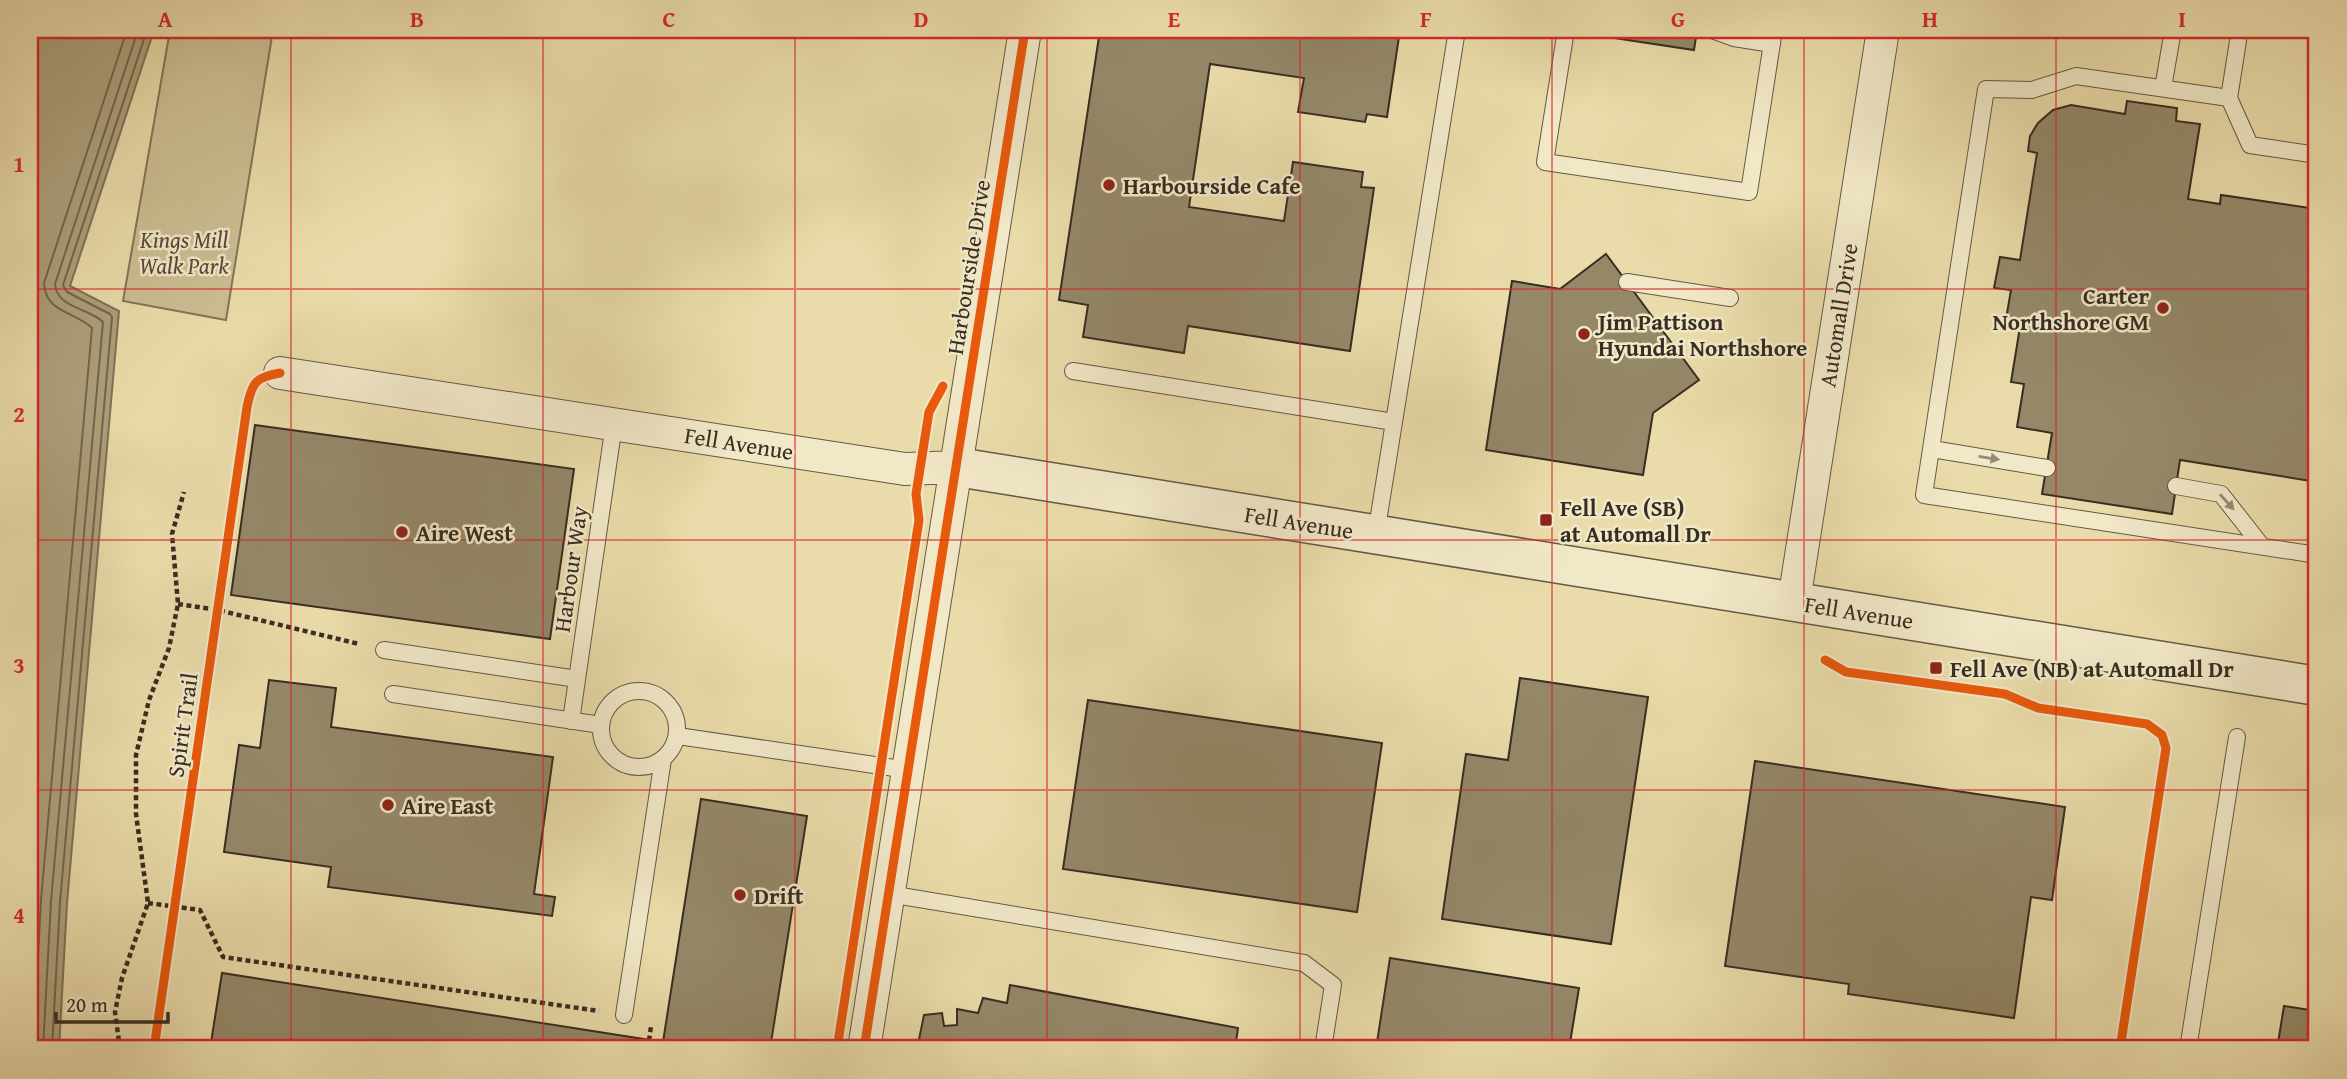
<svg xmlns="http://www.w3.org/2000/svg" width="2347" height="1079" font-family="'Gentium Book Plus',serif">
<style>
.green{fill:#ccbe93;stroke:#82765a;stroke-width:2}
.water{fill:#ada07c;stroke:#7e7258;stroke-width:2}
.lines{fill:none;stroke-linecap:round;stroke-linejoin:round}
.shore{stroke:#72664f;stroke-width:2}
.building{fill:#948869;stroke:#372d22;stroke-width:2}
.service-casing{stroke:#645944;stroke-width:18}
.minor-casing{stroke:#645944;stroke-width:34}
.tertiary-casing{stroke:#645944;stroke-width:41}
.path{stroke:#372d22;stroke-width:4.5;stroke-dasharray:5 3.5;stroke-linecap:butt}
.service{stroke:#f1e8c8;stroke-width:16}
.minor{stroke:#f1e8c8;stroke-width:32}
.tertiary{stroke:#f1e8c8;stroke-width:38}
.cycleway-casing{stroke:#f1e8c8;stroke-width:13}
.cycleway{stroke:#e8590c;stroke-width:9}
.oneway{fill:#948a75}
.grid{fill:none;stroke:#d62828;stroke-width:2;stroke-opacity:0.55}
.poi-dot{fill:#8f2418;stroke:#f1e8c8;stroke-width:2.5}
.labels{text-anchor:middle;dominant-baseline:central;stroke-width:5;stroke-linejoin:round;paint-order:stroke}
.poi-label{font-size:23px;font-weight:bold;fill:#372d22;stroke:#f1e8c8;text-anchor:start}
.park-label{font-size:23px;font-style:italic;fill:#554a39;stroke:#f1e8c8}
.street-label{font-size:23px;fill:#372d22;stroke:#f1e8c8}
.neatline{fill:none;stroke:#d62828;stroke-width:2.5}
.grid-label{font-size:23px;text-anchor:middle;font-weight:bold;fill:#d62828}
</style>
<rect width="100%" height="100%" fill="#eadcaa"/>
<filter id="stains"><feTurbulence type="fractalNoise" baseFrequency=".00286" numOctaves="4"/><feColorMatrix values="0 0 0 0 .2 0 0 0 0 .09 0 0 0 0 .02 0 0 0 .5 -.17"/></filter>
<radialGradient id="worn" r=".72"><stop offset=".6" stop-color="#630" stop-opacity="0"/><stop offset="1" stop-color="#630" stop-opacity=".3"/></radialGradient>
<path class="green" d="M170 30H273L226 320 123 301Z"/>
<path class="water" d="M30 30H154L70 286 119 311 67 903 59 1049H30Z"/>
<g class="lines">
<path class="shore" d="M33 1049 41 900 92 328C75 311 45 313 44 283L127 30
M43 1049 51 901 103 322C89 308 57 308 55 284L138 30
M52 1049 60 902 112 317 110 314 67 292 63 285 147 30"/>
</g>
<path class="building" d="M1100 30H1400L1387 117 1367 114 1365 122 1298 112 1304 78 1210 64 1189 207 1284 221 1293 162 1363 172 1361 187 1374 188 1350 351 1188 326 1184 353 1083 337 1088 305 1059 300Z
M1608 30H1697L1694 50 1607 37Z
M2127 101 2177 108 2176 121 2200 124 2188 199 2220 204 2221 195 2317 209V482L2180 460 2172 514 2042 494 2052 433 2017 427 2024 384 2011 382 2020 327 2005 325 2011 290 1994 288 2000 257 2020 260 2037 153 2028 151 2030 136 2038 123 2053 110 2071 105 2125 114Z
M1606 254 1699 380 1653 413 1643 475 1486 450 1512 281 1560 289Z
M255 425 574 469 550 639 231 595Z
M1520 678 1648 697 1611 944 1442 919 1466 754 1508 760Z
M269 680 336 688 331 727 553 757 534 894 555 897 552 916 328 887 331 867 224 852 239 745 260 748Z
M1088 700 1382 743 1357 912 1063 869Z
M1755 761 2065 807 2052 900 2031 897 2014 1018 1848 994 1849 984 1725 966Z
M701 799 807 816 770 1049H210L222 973 663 1042Z
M1390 958 1579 988 1569 1049H1376Z
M1010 985 1238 1028 1235 1049H917L924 1015 942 1013 944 1026 957 1025V1009L978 1013 983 998 1007 1003Z
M2284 1006 2317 1011V1049H2277Z"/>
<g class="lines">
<defs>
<path id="service" d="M1566 30 1545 162 1749 192 1774 30
M1712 30 1734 38 1772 44
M2163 88 2173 30
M2229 98 2238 41
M2317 155 2250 145 2229 98 2076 76 2032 90 1986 89 1924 495 2317 555
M1627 282 1730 298
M1073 371 1394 422
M1932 449 2047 468
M2176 486 2221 494 2261 545
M1376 534 1457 30
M384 650 577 679
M601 729a38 38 0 1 1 76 0a38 38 0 1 1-76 0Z
M393 694 601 725
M571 721 614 424
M678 736 908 770
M889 894 1304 963 1333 985 1323 1049
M624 1015 663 759
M2188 1049 2237 737"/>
<path id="minor" d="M280 373 905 469 957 467
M1794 601 1883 30
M864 1049 1025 30"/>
<path id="tertiary" d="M957 467 2317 686"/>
</defs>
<use href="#service" class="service-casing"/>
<use href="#minor" class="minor-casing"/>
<use href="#tertiary" class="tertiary-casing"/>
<path class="path" d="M178 604 218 610 359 644
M148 903 200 910 223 957 599 1011
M120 1049 115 1012 122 978 148 903 136 814V755L149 700 169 648 178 604 172 534 184 492
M648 1049 651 1026"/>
<use href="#service" class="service"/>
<use href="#minor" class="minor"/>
<use href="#tertiary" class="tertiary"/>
<defs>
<path id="cycleway" d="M1825 660 1846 672 2005 694 2038 708 2147 724 2162 735 2166 748 2120 1049
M154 1049 247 407C252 382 256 377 280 373
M837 1049 919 520 916 494 929 412 943 386
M864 1049 1025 30"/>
</defs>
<use href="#cycleway" class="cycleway-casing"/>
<use href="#cycleway" class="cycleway"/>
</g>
<defs><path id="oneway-solid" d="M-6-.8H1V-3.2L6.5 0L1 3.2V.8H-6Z" transform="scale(1.75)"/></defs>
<g class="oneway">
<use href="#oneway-solid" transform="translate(1989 458) rotate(9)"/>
<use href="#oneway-solid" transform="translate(2227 502) rotate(48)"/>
</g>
<path class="grid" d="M291 30V1049M543 30V1049M795 30V1049M1047 30V1049M1300 30V1049M1552 30V1049M1804 30V1049M2056 30V1049M30 289H2317M30 540H2317M30 790H2317"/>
<g class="poi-dot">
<circle cx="1109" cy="185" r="7"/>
<circle cx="2163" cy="308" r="7"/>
<circle cx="1584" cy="334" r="7"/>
<rect x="1539" y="513" width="14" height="14" rx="3.5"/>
<circle cx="402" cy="532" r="7"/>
<rect x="1929" y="661" width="14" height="14" rx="3.5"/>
<circle cx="388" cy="805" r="7"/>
<circle cx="740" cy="895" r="7"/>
</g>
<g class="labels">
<g class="poi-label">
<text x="1123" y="185">Harbourside Cafe</text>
<text x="2149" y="295" text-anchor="end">Carter<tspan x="2149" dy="26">Northshore GM</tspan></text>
<text x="1598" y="321">Jim Pattison<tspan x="1598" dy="26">Hyundai Northshore</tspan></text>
<text x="1560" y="507">Fell Ave (SB)<tspan x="1560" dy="26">at Automall Dr</tspan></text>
<text x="416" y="532">Aire West</text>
<text x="1950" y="668">Fell Ave (NB) at Automall Dr</text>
<text x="402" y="805">Aire East</text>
<text x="754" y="895">Drift</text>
</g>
<g class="park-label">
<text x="184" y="239">Kings Mill<tspan x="184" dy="26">Walk Park</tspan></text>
</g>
<g class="street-label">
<text transform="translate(968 267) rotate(-81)">Harbourside Drive</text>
<text transform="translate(1838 315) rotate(-81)">Automall Drive</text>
<text transform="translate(739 443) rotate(9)">Fell Avenue</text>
<text transform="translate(1299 522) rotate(9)">Fell Avenue</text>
<text transform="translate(570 569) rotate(-82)">Harbour Way</text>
<text transform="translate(1859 612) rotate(9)">Fell Avenue</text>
<text transform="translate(182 725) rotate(-82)">Spirit Trail</text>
</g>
</g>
<rect width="2347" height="1079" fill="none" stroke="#eadcaa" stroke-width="77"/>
<path d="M56 1012v10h112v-10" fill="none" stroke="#372d22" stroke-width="3.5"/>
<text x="66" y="1012" font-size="21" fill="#372d22" stroke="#f1e8c8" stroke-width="5" paint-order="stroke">20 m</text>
<rect x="38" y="38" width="2270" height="1002" class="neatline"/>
<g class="grid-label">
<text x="165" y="27">A</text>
<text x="417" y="27">B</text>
<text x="669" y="27">C</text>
<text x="921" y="27">D</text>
<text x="1174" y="27">E</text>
<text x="1426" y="27">F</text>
<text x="1678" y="27">G</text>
<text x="1930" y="27">H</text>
<text x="2182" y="27">I</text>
<text x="19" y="172">1</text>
<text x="19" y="422">2</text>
<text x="19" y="673">3</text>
<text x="19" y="923">4</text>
</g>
<rect width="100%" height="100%" filter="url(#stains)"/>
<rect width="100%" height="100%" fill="url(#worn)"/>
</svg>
